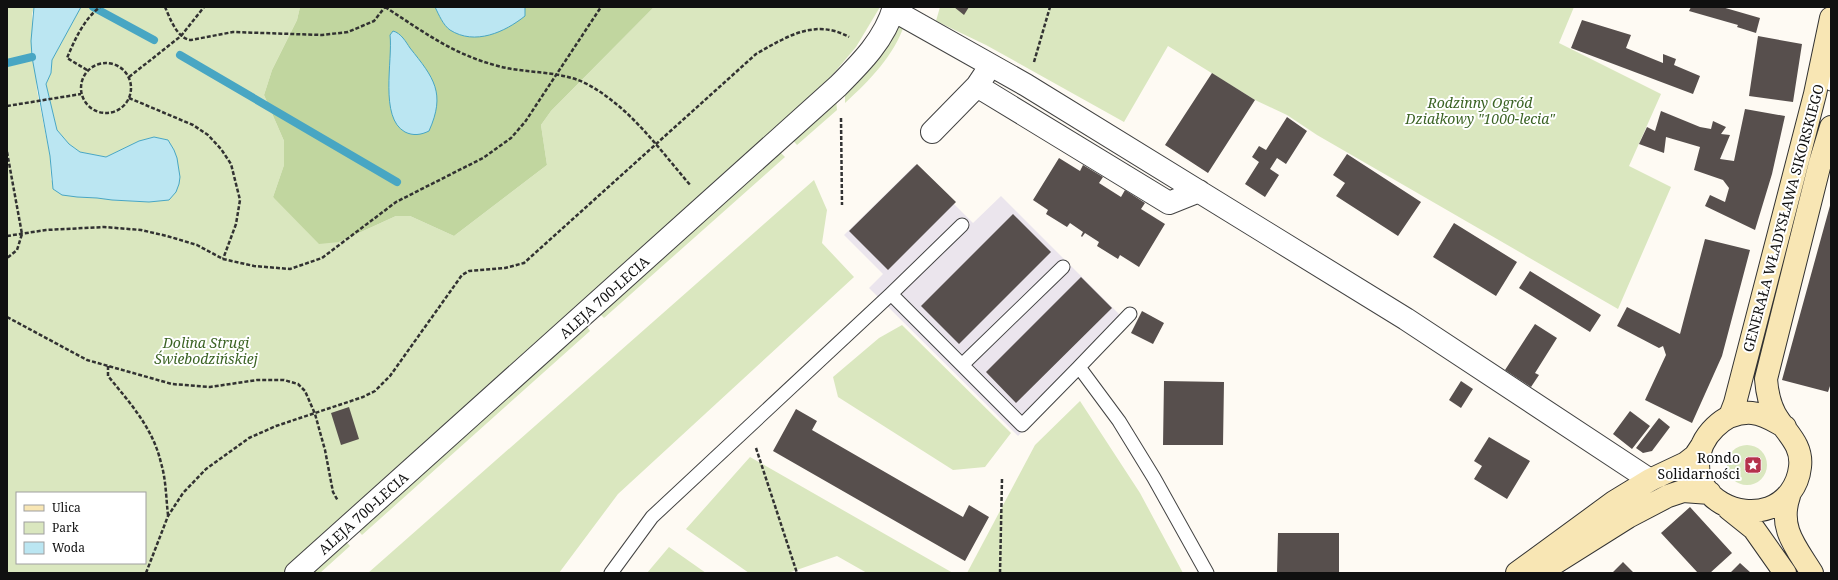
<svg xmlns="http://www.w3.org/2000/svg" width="1838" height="580" font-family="'Noto Serif',serif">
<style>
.industrial{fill:#ebe5ed}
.green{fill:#dae7bf;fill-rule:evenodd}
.forest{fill:#c1d69f}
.water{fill:#bbe6f2;stroke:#48a6c3}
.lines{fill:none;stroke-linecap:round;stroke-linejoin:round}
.stream{stroke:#48a6c3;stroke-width:8}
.building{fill:#574f4d}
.lane-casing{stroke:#434343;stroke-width:15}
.street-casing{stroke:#434343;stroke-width:24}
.secondary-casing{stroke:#323232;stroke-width:24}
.path{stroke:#323232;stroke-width:2.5;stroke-dasharray:4 2;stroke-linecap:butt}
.lane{stroke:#fff;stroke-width:13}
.street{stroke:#fff;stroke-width:22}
.secondary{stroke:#f8e6b4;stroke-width:22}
.labels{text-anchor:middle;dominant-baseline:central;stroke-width:4;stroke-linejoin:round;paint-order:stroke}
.park-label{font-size:14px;font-style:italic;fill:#3b6324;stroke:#fff}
.street-label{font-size:14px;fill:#101010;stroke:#fff}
.poi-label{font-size:14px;fill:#101010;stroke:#fff;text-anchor:end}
</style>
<rect width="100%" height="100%" fill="#fefaf3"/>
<path class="industrial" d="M915 165 973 223 1001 196 1129 324 1018 436 869 288 883 274 844 235Z"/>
<path class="green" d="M7 7H34L32 14 37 91 50 156 51 180 77 197 97 198 112 200 149 202 180 177 174 150 168 140 154 137 139 141 106 157 80 152 69 144 57 130 46 84 51 73 52 60 81 7H300L297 20 272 70 264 95 284 141V165L273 197 339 242 396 216H410L454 236 547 165 541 125 551 111 654 7H880L856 47 828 80 571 316 283 573H7ZM17 493H145V563H17Z
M940 7H1574L1559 43 1661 94 1629 166 1671 187 1618 309 1317 135 1287 115 1255 100 1168 46 1124 122 986 45 936 21Z
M905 23C894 56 870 80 845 103V86L891 26Z
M836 99 837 110 797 145 789 136Z
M777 149 785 157 604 318 596 310Z
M814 180 827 210 822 243 854 277 618 494 559 573H368Z
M583 321 590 331 362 535 354 526Z
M902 325 1011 433 985 467 953 470 838 397 833 377 879 338Z
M1080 401 1140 493 1183 573H967L1035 445Z
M1727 465a20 20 0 1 1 40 0a20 20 0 1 1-40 0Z
M750 457 953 573H867L837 556 788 573H749L686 529Z
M342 537 350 546 320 573H302Z
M669 547 706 573H647Z"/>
<path class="forest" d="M300 7H654L551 111 541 125 547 165 454 236 410 216H396L339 242 319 244 273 197 284 165V141L264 95 272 70 297 20Z"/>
<path class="water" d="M34 7H81L52 60 51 73 46 84 57 130 69 144 80 152 106 157 139 141 154 137 168 140 174 150 177 158 180 177 179 184 176 192 169 200 149 202 112 200 97 198 77 197 62 195 53 189 50 156 32 57 31 41Z
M435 7H525V16C505 32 475 46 450 30 443 25 439 15 435 7Z
M393 31C401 33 406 42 410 48 434 78 446 93 429 131 421 135 413 136 405 132 379 118 393 60 390 35Z"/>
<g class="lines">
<path class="stream" d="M93 7 154 40
M180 55 397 182
M7 63 32 57"/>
</g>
<path class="building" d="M954 7H969L964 15Z
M1691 7H1722L1760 18 1756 33 1737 27 1738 25 1689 11Z
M1582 20 1631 35 1626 48 1663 63V54L1676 59 1674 65 1700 76 1693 94 1571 48Z
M1758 36 1802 44 1793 102 1749 96Z
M1212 73 1255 100 1208 173 1165 145Z
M1745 109 1785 116 1772 174 1755 230 1705 206 1710 195 1725 202 1729 188 1723 180 1694 170 1700 147 1666 137 1664 153 1639 144 1647 127 1655 131 1661 111 1700 127 1711 129 1713 121 1726 127 1721 134 1730 135 1720 159 1734 161Z
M1287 117 1307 131 1286 164 1277 158 1270 169 1279 175 1265 197 1245 184 1259 162 1252 157 1259 146 1266 150Z
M1347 154 1421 202 1398 236 1336 196 1345 183 1333 175Z
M1059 158 1080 171 1083 165 1103 177 1099 183 1121 197 1125 190 1145 203 1141 209 1165 224 1139 267 1120 255 1118 259 1097 246 1099 242 1085 233 1082 237 1081 236 1083 232 1070 223 1067 227 1046 214 1048 210 1033 200Z
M917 164 956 202 888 270 849 231Z
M1831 202V383L1828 392 1782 380Z
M1013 214 1051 252 959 344 921 306Z
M1454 223 1517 262 1496 296 1433 257Z
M1705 239 1750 250 1722 356 1692 423 1645 400 1666 355 1663 346 1659 348 1617 326 1627 307 1680 334Z
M1530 271 1601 315 1590 332 1519 288Z
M1081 277 1112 308 1016 403 986 372Z
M1142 311 1164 323 1153 344 1131 333Z
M1535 324 1557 338 1535 373 1539 375 1531 387 1505 370Z
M1164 381 1224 382 1223 445H1163Z
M1461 381 1473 389 1461 408 1449 400Z
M349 407 359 439 341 445 331 413Z
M796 409 817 421 812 430 963 517 969 505 989 517 965 561 773 451Z
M1630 411 1650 426 1632 449 1613 434Z
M1659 418 1670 427 1652 451 1643 453 1636 448Z
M1489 437 1530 461 1507 499 1474 479 1482 466 1474 461Z
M1690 507 1732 553 1710 573H1698L1661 533Z
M1278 533H1339V573H1277Z
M1623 562 1634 573H1612Z
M1740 563 1751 573H1730Z"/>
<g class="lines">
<defs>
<path id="lane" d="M1825 64 1831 84
M891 294 1022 425 1079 367 1119 421 1154 478 1207 573
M962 365 1063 267
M1079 367 1130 314
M611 573 652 517 891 294 962 225"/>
<path id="street" d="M893 10 1026 85 1406 319 1650 480
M977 86 1169 203 1199 191
M932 132 977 86 985 74
M296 573 838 86C861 63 885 39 894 7"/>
<path id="secondary" d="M1730 416 1735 403 1815 94 1831 18
M1785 427C1774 421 1765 414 1752 413 1724 411 1699 436 1698 464 1698 499 1738 519 1769 508 1786 502 1798 486 1800 467 1803 444 1785 432 1775 414 1769 403 1767 392 1766 379L1820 163 1831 127
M1789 496C1778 528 1796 547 1812 573
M1729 509 1754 529 1785 573
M1517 573 1614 502 1650 480 1686 463 1695 456 1701 447
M1539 573 1628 517 1668 496 1683 491 1710 493"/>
</defs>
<use href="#lane" class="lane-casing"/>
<use href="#street" class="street-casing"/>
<use href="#secondary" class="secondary-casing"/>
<path class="path" d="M165 7C170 18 177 39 191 40L233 32 322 35 348 32 374 21 385 7
M385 7C424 32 452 54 498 66 527 74 560 70 587 84 631 108 659 149 691 186
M1034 62 1050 7
M81 88a25 25 0 1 1 50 0a25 25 0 1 1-50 0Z
M87 70 67 58C75 39 84 19 100 7
M129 77 181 36 204 7
M129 98 193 125 208 135 221 149 231 164 240 200 236 224 223 259
M7 106 81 94
M841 118 842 205
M7 152 22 234 17 250 7 258
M7 236 46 230 104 227 141 230 167 236 197 245 223 259 254 266 290 269 322 258 396 202 483 158 511 138 525 122 601 7
M7 317 87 360 172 384 210 387 257 380H284L298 384 305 391 315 414 325 450 333 492 338 501
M108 366V376C130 403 153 428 161 463 166 479 166 498 168 515
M756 448 797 573
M146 573 168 516 183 493 206 469 249 438 276 426 363 397 375 391 390 376 462 275 469 271 505 268 524 263 756 54C786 37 815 18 849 37
M1000 573 1002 479"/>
<use href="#lane" class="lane"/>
<use href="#street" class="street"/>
<use href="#secondary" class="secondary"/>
</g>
<defs>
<symbol id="sight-square" viewBox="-11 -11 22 22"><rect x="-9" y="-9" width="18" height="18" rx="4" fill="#b5324d" stroke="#fff"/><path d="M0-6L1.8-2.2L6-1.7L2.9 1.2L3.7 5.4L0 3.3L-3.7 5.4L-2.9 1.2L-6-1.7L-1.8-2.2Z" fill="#fff"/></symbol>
</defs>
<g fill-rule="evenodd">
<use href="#sight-square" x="1743" y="455" width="20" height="20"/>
</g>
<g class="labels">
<g class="park-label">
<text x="1480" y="102">Rodzinny Ogród<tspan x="1480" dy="16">Działkowy "1000-lecia"</tspan></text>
<text x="206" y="342">Dolina Strugi<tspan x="206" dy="16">Świebodzińskiej</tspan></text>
</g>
<g class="street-label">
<text transform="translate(1783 218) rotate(-75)">GENERAŁA WŁADYSŁAWA SIKORSKIEGO</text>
<text transform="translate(604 297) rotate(-42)">ALEJA 700-LECIA</text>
<text transform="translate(363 513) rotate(-42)">ALEJA 700-LECIA</text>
</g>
<g class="poi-label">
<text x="1740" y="457">Rondo<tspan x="1740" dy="16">Solidarności</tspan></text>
</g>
</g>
<rect width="1838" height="580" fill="none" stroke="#101010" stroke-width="16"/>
<rect x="16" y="492" width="130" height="72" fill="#ffffff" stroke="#9f9f9f"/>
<rect x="24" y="505" width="20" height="6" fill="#f8e6b4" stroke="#9f9f9f"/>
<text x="52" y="512" font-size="12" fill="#101010">Ulica</text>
<rect x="24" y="522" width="20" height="12" fill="#dae7bf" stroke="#9f9f9f"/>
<text x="52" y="532" font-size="12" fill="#101010">Park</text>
<rect x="24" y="542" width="20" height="12" fill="#bbe6f2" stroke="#9f9f9f"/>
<text x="52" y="552" font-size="12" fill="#101010">Woda</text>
</svg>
